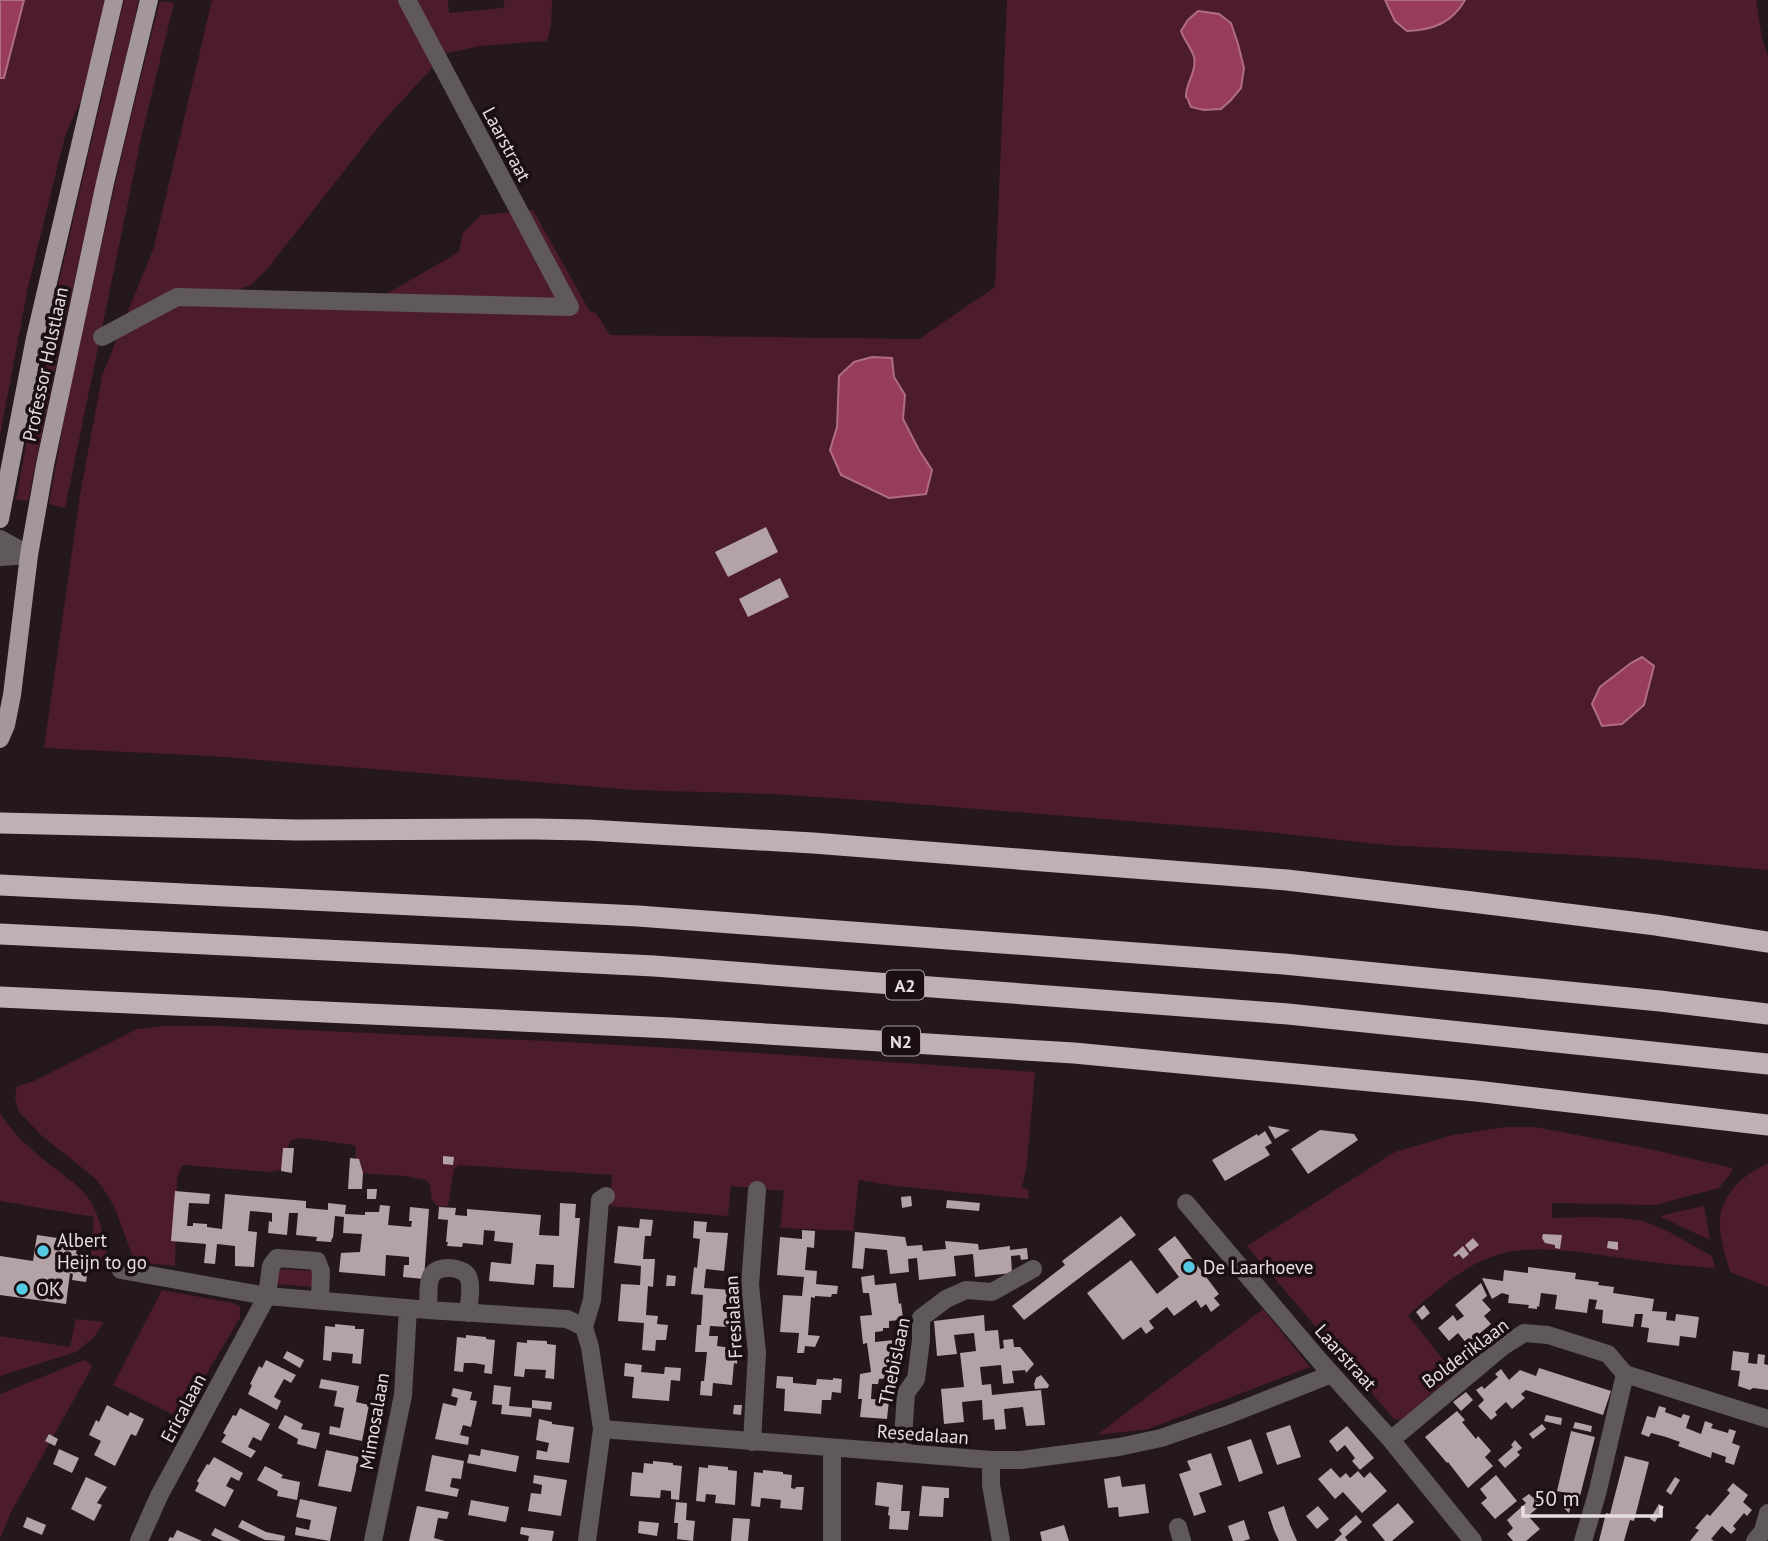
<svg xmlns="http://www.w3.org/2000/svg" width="1768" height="1541" font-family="'PT Sans',sans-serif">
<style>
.green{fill:#4d1c2c}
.water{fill:#973d5b;stroke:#af6d83;stroke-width:2}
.building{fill:#b3a2a6}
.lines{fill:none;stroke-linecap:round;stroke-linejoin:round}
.minor{stroke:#60595b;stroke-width:18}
.major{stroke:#a4979a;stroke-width:18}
.highway{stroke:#c0afb3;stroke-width:21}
.poi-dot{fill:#55cae0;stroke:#1b0f12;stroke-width:2.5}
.labels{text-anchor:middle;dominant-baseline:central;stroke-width:7;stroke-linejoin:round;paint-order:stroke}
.shield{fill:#1b0f12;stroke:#a99fa2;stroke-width:2}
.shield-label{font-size:18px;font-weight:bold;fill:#e6dddf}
.street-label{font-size:19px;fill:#e6dddf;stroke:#1b0f12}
.poi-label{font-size:19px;fill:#e6dddf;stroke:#1b0f12;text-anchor:start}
</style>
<rect width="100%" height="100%" fill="#24181b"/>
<path class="green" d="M24 0H106L83 96 65 136 28 287 0 435V78L4 77Z
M124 0H139L60 344 28 501 16 500 45 342Z
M212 0H448L449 13 503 8 505 0H552L551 27 547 41 479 46 445 54 384 120 268 268 251 285 202 303 362 308 459 252 463 233 481 215 533 210 585 303 591 312 596 313 610 335 919 339 995 287 1007 0H1756L1762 38 1768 56V870L1634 858 1386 845 1267 832 877 801 772 794 635 790 211 756 44 748 80 495 102 376 154 247Z
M160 1 174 3 142 134 65 508 49 504 71 380 127 132Z
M164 1026H217L567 1042 759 1053 1035 1072 1027 1163 1022 1188 1028 1189 1029 1199 896 1186 859 1180 853 1231 780 1228 784 1191 731 1186 728 1216 610 1206 612 1175 459 1165 454 1169 448 1206 438 1207 432 1200 430 1185 426 1180 406 1176 358 1173 354 1168 356 1149 354 1145 310 1139 300 1138 290 1141 282 1168 280 1170 268 1172 184 1165 181 1167 177 1179 175 1266 147 1263 133 1258 115 1208 103 1188 95 1178 41 1135 19 1112 15 1097 17 1086 34 1081 137 1029Z
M0 1113C14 1137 39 1156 61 1173 71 1181 82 1188 89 1199 102 1218 104 1243 109 1265L90 1264 94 1217 0 1201Z
M1506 1127H1535L1645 1148 1732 1168V1172L1719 1188 1655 1205 1552 1203V1218C1577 1217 1618 1216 1642 1221 1665 1227 1691 1245 1712 1256L1715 1268C1679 1266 1644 1261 1608 1256 1570 1251 1529 1243 1491 1257 1460 1268 1433 1294 1408 1315L1454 1374 1401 1420 1394 1419 1247 1246 1395 1152 1453 1135Z
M1768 1163V1287L1730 1272C1726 1256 1719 1237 1720 1221 1721 1193 1745 1174 1768 1163Z
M1704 1206 1710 1240 1661 1217 1663 1215Z
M279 1269 314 1271 313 1287 277 1284Z
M162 1290 233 1303 240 1307V1318L180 1418 113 1385Z
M1263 1309 1310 1367 1148 1429 1097 1435Z
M76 1319 104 1322 94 1337 76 1352 0 1376V1336L70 1347Z
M84 1360 92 1365 91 1369 11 1512 0 1539V1394Z"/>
<path class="water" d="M0 0H24L4 78H0Z
M1385 0H1465C1452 23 1433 30 1407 31L1395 21Z
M1198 11 1219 14 1231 23 1238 44 1244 68 1241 88 1231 100 1221 109 1204 110 1191 107C1191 107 1187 97 1186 97 1185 84 1197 72 1194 57 1192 49 1184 40 1181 31L1188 20Z
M872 357 892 358 894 377 905 395 903 419 919 450 932 470 926 494 889 498 841 475 830 450 837 427 839 376 854 362Z
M1642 657 1654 666 1644 705 1622 724 1602 726 1592 704 1600 687 1631 663Z"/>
<path class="building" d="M766 527 778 552 728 577 715 552Z
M780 578 789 597 748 617 739 599Z
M1268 1126 1290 1130 1275 1139Z
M1320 1130 1354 1134 1358 1140 1308 1174 1291 1149Z
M1265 1131 1272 1143 1265 1147 1270 1155 1225 1181 1212 1160 1257 1134 1258 1136Z
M283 1148H294L292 1173 281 1171Z
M443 1156 454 1157 453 1165 443 1164Z
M350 1158 359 1159 363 1173 362 1189H348Z
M367 1189H377L376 1199H367Z
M175 1191 210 1194 209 1204 189 1203 187 1226H193V1223L207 1224V1227L222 1229 225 1194 306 1201V1208L328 1210V1203L346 1205 345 1214 365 1215V1212H379L380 1205 390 1206 388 1225 411 1227 412 1221H409L410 1207 429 1209 424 1279 403 1277 404 1265H409V1257L386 1255 385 1276 339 1272 341 1253 360 1252 362 1234 343 1233 344 1217 335 1216 333 1238H332L331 1242 316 1241 317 1237 296 1235 298 1213H289L287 1235 268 1233 269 1221 272 1222V1213L250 1211 248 1231 257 1232 254 1267 235 1266V1246L217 1244 215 1264 204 1263 206 1244 171 1241Z
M911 1196 912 1206 902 1208 901 1197Z
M947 1200 980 1203 979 1211 946 1208Z
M560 1203 576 1204 575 1218H580L574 1288 553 1287 554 1265 536 1264 534 1285 489 1281 491 1262 511 1264 513 1243 494 1241 495 1231 484 1230 483 1245 463 1243 462 1247 447 1246 448 1242H446L448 1220 438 1219 439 1207 456 1208 455 1215 467 1216V1209L541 1215 539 1235 559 1236Z
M1121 1216 1136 1235 1024 1320 1012 1306 1065 1265 1062 1261Z
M640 1219 653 1220 651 1236H645L644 1247 643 1259H655L653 1287 648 1286 646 1315 658 1316 657 1324 668 1325 666 1340H656L655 1351 642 1350 644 1323 618 1321 621 1284 640 1285 641 1266 614 1263 618 1226 639 1228Z
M694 1221 707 1222 706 1232 728 1233 724 1271 706 1269 704 1288 731 1290V1292H735L734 1307H730L728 1327 710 1326 709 1336H718L717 1346 738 1349 737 1364 734 1363 732 1385 713 1383 712 1396 700 1395 701 1381H704L707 1352H695L697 1325H701L703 1295 691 1294 694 1267 697 1268 700 1239 693 1238Z
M802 1230 815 1231 814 1248 807 1247 805 1270 817 1271 816 1284 838 1286 837 1294H832L831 1297 815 1296V1298L811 1297 808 1335 820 1336 815 1347 805 1346 804 1353H797L799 1333 780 1332 783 1295 802 1296 804 1277 777 1275 780 1237 802 1239Z
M855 1232 905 1237 907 1246 922 1245 923 1251 946 1249 945 1241 978 1244 979 1250 1010 1246V1250L1027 1248 1028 1259 1021 1260 1020 1255 1011 1256 1012 1273 975 1277 973 1254 954 1256 956 1276 919 1280 917 1258 908 1259 909 1272 890 1274 887 1250 865 1248 863 1269 852 1268Z
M1543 1234 1562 1235 1560 1249 1555 1248V1245L1545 1243 1542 1238Z
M37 1235 78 1241 76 1254 90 1256 86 1282 72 1280 73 1274 70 1273 66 1304 0 1295V1256L33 1261Z
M1175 1236 1219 1294 1214 1298 1220 1305 1211 1312 1206 1304 1201 1308 1196 1300 1174 1316 1167 1307 1149 1321 1154 1328 1146 1334 1141 1327 1123 1340 1087 1293 1131 1260 1157 1294 1179 1277 1158 1249Z
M1473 1238 1479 1245 1470 1252 1465 1245Z
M1608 1241 1618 1242V1250L1607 1248Z
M1463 1246 1469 1254 1463 1259 1459 1254 1455 1257 1453 1255Z
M1528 1267 1576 1273 1575 1279 1599 1282 1598 1285 1614 1287 1613 1293 1654 1299 1652 1311 1667 1312 1666 1320 1675 1321 1676 1314 1699 1317 1696 1338 1680 1336 1679 1346 1647 1342 1649 1328 1641 1327 1643 1314H1635L1633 1327 1602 1323 1603 1310 1595 1309 1597 1300 1589 1299 1587 1313 1555 1309 1557 1295 1541 1293 1539 1307 1537 1306V1309L1528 1308 1529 1305 1508 1303 1509 1295 1502 1293 1492 1299 1482 1278 1503 1281 1504 1270 1528 1273Z
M667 1275 676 1276 675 1286H666Z
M874 1275 875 1285 896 1283 899 1304 901 1303 903 1318H900V1320L889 1321V1328H883V1331L875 1332V1342L894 1340 899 1377 879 1379 878 1384H872L871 1399 889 1400 887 1419 860 1417 862 1399H858L860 1374 871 1372 867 1343 863 1344 860 1316 872 1315 869 1293H863L861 1277Z
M1481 1283 1487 1296 1482 1300 1491 1310 1484 1316 1491 1324 1467 1344 1458 1333 1449 1341 1438 1328 1453 1315 1457 1321 1464 1316 1455 1305Z
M1424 1305 1430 1313 1422 1320 1416 1312Z
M984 1315 985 1331 998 1330 1000 1349 1004 1348 1003 1340 1013 1339 1014 1347H1020L1034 1364 1026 1373 1025 1370 1012 1371 1014 1383 1003 1384 1001 1365 980 1367 982 1385 991 1384 992 1395 1041 1390 1045 1425 1026 1426 1023 1407 1004 1409 1006 1429 995 1430 994 1419 983 1420 982 1400 962 1402 964 1422 944 1424 941 1389 964 1387 960 1353 976 1351 974 1333 954 1335 957 1354 937 1356 934 1321Z
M335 1324 355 1326V1329H364L361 1364 352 1363 353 1354 343 1353 332 1352 331 1361 323 1360 325 1326 335 1327Z
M466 1335 486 1337V1339L495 1340 492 1374 484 1373 485 1365 474 1363H464L463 1372 454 1371 457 1337 466 1338Z
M527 1340 547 1341V1344L556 1345 554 1379 545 1378 546 1370 525 1369 524 1377 514 1376 517 1342 527 1343Z
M287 1351 304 1360 300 1368 283 1358Z
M1733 1351 1749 1353 1748 1363 1757 1364 1758 1354 1765 1355 1764 1364 1768 1365V1390L1753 1388 1750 1390 1738 1386 1740 1371 1731 1370Z
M266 1360 296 1375 291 1383 284 1379 274 1397 281 1401 277 1410 248 1394 252 1385 250 1384 259 1366 262 1368Z
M625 1363 642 1365 641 1372 664 1374 665 1367 681 1368 680 1381 671 1380 669 1401 632 1398 634 1377 624 1376Z
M1539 1368 1611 1391 1603 1415 1526 1390 1521 1394 1525 1398 1512 1409 1506 1402 1495 1412 1497 1415 1491 1420 1478 1406 1484 1400 1476 1390 1482 1386 1484 1389 1498 1377 1495 1374 1501 1369 1509 1380 1520 1370 1536 1376Z
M1041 1375 1049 1385 1048 1388 1035 1389 1034 1384 1036 1378Z
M777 1376 793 1377V1383L816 1385 817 1379 833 1380V1378L842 1379 841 1393 832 1392 831 1400H822L821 1414 784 1411 785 1389 776 1388Z
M321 1379 359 1386 356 1402 369 1405 362 1441 329 1434 330 1426 340 1428 344 1408 334 1406 337 1391 319 1388Z
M494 1385 511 1387 509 1406 532 1408 531 1417 501 1414 502 1405 492 1404Z
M453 1388 472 1392 470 1400 477 1401 471 1427 463 1425 460 1435 469 1437 468 1445 435 1439 443 1403 456 1406 458 1398 451 1396Z
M1466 1392 1473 1400 1461 1411 1453 1402Z
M532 1400 552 1402 551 1410 532 1408Z
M107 1405 128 1416 130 1412 144 1419 136 1436 131 1434 115 1466 94 1455 101 1441 89 1435 96 1420 99 1422Z
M734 1405H742L741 1415 733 1414Z
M1659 1406 1666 1408 1665 1412 1681 1418 1683 1414 1690 1416 1686 1428 1701 1434 1705 1421 1713 1424 1711 1428 1728 1433 1729 1429 1736 1431 1732 1443 1740 1446 1734 1465 1725 1462 1726 1457 1712 1452 1711 1458 1678 1446 1680 1442 1666 1437 1651 1433 1649 1437 1641 1434 1647 1416 1655 1418Z
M240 1408 270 1424 261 1441 253 1437 248 1447 256 1451 251 1458 221 1442 226 1435 223 1433 233 1415 236 1416Z
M1457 1411 1465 1420 1462 1422 1476 1439 1478 1436 1491 1451 1485 1457 1493 1466 1468 1488 1448 1462 1447 1463 1425 1437Z
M285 1415 303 1424 301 1429 320 1433 316 1449 297 1444 298 1439 278 1428Z
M1546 1415 1562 1418 1561 1425 1544 1421Z
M539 1419 552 1422V1424L574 1427 569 1463 536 1459 537 1450 547 1452 549 1443 536 1440Z
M1575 1422 1592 1426 1591 1432 1573 1428Z
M1542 1424 1546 1429 1533 1439 1529 1434Z
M1290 1425 1301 1457 1277 1465 1266 1433Z
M1347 1426 1374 1458 1360 1470 1352 1461 1355 1458 1345 1445 1337 1452 1329 1441Z
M1571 1431 1595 1437 1580 1496 1557 1491Z
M49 1434 58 1439 55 1446 45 1441Z
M1251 1439 1263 1473 1239 1482 1227 1447Z
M1515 1440 1522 1448 1517 1452 1520 1455 1505 1468 1498 1460 1513 1447 1511 1445Z
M59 1449 79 1458 72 1473 53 1464Z
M481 1449 519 1456 516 1472 467 1463 469 1454 480 1456Z
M326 1450 359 1457 351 1492 318 1486Z
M1211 1453 1222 1485 1199 1493 1206 1512 1194 1516 1179 1474 1191 1470 1187 1461Z
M432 1455 464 1461 461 1479 452 1478 450 1487 459 1489 457 1497 425 1491Z
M1625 1456 1649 1462 1634 1521 1630 1520 1624 1541H1599L1606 1513 1610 1514Z
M214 1457 243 1473 239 1481 231 1477 226 1486 234 1490 225 1507 195 1491 199 1483 197 1481 207 1464 209 1465Z
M653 1461 673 1463V1465L682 1466 679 1500 671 1499V1491L661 1490 660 1498 630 1496 632 1472 643 1473 644 1463 653 1464Z
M708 1465 728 1467V1470L737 1471 735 1505 715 1503 716 1495 706 1494 705 1502 696 1501 699 1467 708 1468Z
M265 1466 283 1475 281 1478 300 1482 297 1500 277 1496 278 1491 257 1480Z
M1331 1468 1340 1478 1346 1473 1350 1478 1358 1471 1364 1478 1370 1472 1387 1491 1362 1513 1343 1492 1335 1499 1318 1479Z
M763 1470 783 1472V1474L792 1475 791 1488 795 1489 796 1487H804L802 1510 780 1508 781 1500 761 1498 760 1507 751 1506 754 1472 763 1473Z
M534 1475 567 1480 561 1516 528 1511 531 1493 541 1494 542 1485 533 1483Z
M1496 1475 1517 1501 1495 1519 1481 1503 1487 1498 1480 1489Z
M1120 1476 1122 1487 1145 1484 1149 1513 1119 1517 1118 1507 1108 1508 1104 1479Z
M86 1477 107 1487 97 1503 102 1505 94 1521 71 1509Z
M1675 1477 1680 1480 1671 1495 1666 1491Z
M877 1482 903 1485 901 1511H910L908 1530 889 1529 890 1516 888 1515 889 1507 875 1505Z
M1733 1483 1748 1495 1743 1502 1752 1510 1747 1516 1744 1513 1739 1519 1733 1526 1736 1529 1731 1534 1722 1526 1711 1539 1714 1541H1690L1699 1530 1695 1528 1707 1514 1710 1516 1730 1493 1727 1490Z
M922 1486 949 1488V1498H944L943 1517 919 1516Z
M1529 1494 1541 1505 1528 1516 1540 1529 1526 1541H1513L1507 1534 1513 1528 1507 1520 1526 1503 1522 1499Z
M1567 1497 1573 1498 1569 1513 1564 1508Z
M300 1499 337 1507 330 1541 295 1535 296 1527 309 1530 311 1520 296 1517Z
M471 1500 509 1507 506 1522 468 1515Z
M676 1502 687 1503 686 1520 695 1521 693 1541 677 1539 678 1523H674Z
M1398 1503 1414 1522 1392 1541H1385L1372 1525Z
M1659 1504 1664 1507 1655 1522 1650 1519Z
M417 1506 449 1512 447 1519 438 1518 434 1538 445 1541H409Z
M1284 1506 1290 1525 1297 1541H1279L1274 1530 1268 1512Z
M1318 1506 1329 1519 1317 1529 1306 1516Z
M1356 1515 1362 1522 1345 1537 1348 1541H1334L1342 1534 1339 1530Z
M27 1517 46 1525 42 1535 23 1527Z
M733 1518 750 1519 748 1541H731Z
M242 1520 266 1532 285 1536 284 1541 265 1540 238 1527Z
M1244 1520 1250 1539 1243 1541H1233L1228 1526Z
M639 1521 659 1523 657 1536 638 1533Z
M1064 1525 1069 1541H1042L1040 1532Z
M521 1527 554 1531 552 1541H528L529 1536 520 1534Z
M215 1528 241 1541H223L211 1535Z
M177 1530 202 1541H168L170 1537 173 1538Z"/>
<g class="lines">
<path class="minor" d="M102 337 177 297 570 307 407 0
M0 539 29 555
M0 557 29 555
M1186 1203 1319 1360 1391 1440 1473 1541
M121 1270 267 1296 428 1310 567 1319 584 1327 590 1347 602 1429 991 1460H1021L1119 1447 1161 1438 1228 1415 1332 1374
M428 1310C429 1300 427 1285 431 1276 437 1264 466 1266 469 1279 472 1288 469 1303 468 1313
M584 1327 592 1300 600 1200 606 1196
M1391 1440 1502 1347 1524 1333 1548 1335 1608 1354 1625 1374 1768 1419
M752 1442 757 1353 750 1285 757 1190
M902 1453 906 1393 916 1379 921 1340V1318L946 1299 966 1290 992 1292 1033 1269
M991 1460V1485L1001 1541
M1178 1527 1182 1541
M139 1541 159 1496 267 1296 271 1266 277 1258 317 1261 321 1271 320 1300
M373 1541 403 1395 408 1308
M587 1541 602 1429
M832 1541V1448
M1583 1541 1597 1494 1625 1374
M1755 1541 1763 1531 1768 1513"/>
<path class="major" d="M0 519 35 338 114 0
M0 739 6 725 12 695 29 555 45 465 105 183 149 0"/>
<path class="highway" d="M0 823 297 830 535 829 588 830 813 843 1287 880 1472 902 1656 925 1768 942
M0 885 638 916 1284 964 1660 1001 1768 1014
M0 934 654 966 1288 1014 1768 1064
M0 997 671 1028 1074 1053 1476 1091 1768 1125"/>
</g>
<g class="poi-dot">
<circle cx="43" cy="1251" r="7"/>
<circle cx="1189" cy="1267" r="7"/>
<circle cx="22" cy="1289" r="7"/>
</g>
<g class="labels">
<g class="shield">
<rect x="886" y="970.5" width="38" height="29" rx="5"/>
<rect x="882" y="1026.5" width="38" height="29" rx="5"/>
</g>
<g class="shield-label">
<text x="905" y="985">A2</text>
<text x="901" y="1041">N2</text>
</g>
<g class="street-label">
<text transform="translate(507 144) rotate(62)">Laarstraat</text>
<text transform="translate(45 364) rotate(-78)">Professor Holstlaan</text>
<text transform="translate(733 1317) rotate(-93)">Fresialaan</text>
<text transform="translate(1465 1353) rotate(-37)">Bolderiklaan</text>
<text transform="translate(1346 1357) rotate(48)">Laarstraat</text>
<text transform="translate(894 1361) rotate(-78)">Thebislaan</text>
<text transform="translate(183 1408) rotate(-62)">Ericalaan</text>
<text transform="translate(374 1421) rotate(-80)">Mimosalaan</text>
<text transform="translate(923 1434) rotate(4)">Resedalaan</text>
</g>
<g class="poi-label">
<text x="57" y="1240">Albert<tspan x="57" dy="22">Heijn to go</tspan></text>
<text x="1203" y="1267">De Laarhoeve</text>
<text x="36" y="1289">OK</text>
</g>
</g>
<path d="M1523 1506v10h138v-10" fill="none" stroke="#e6dddf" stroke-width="3.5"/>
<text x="1534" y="1506" font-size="21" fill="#e6dddf" stroke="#1b0f12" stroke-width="5" paint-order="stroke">50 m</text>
</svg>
